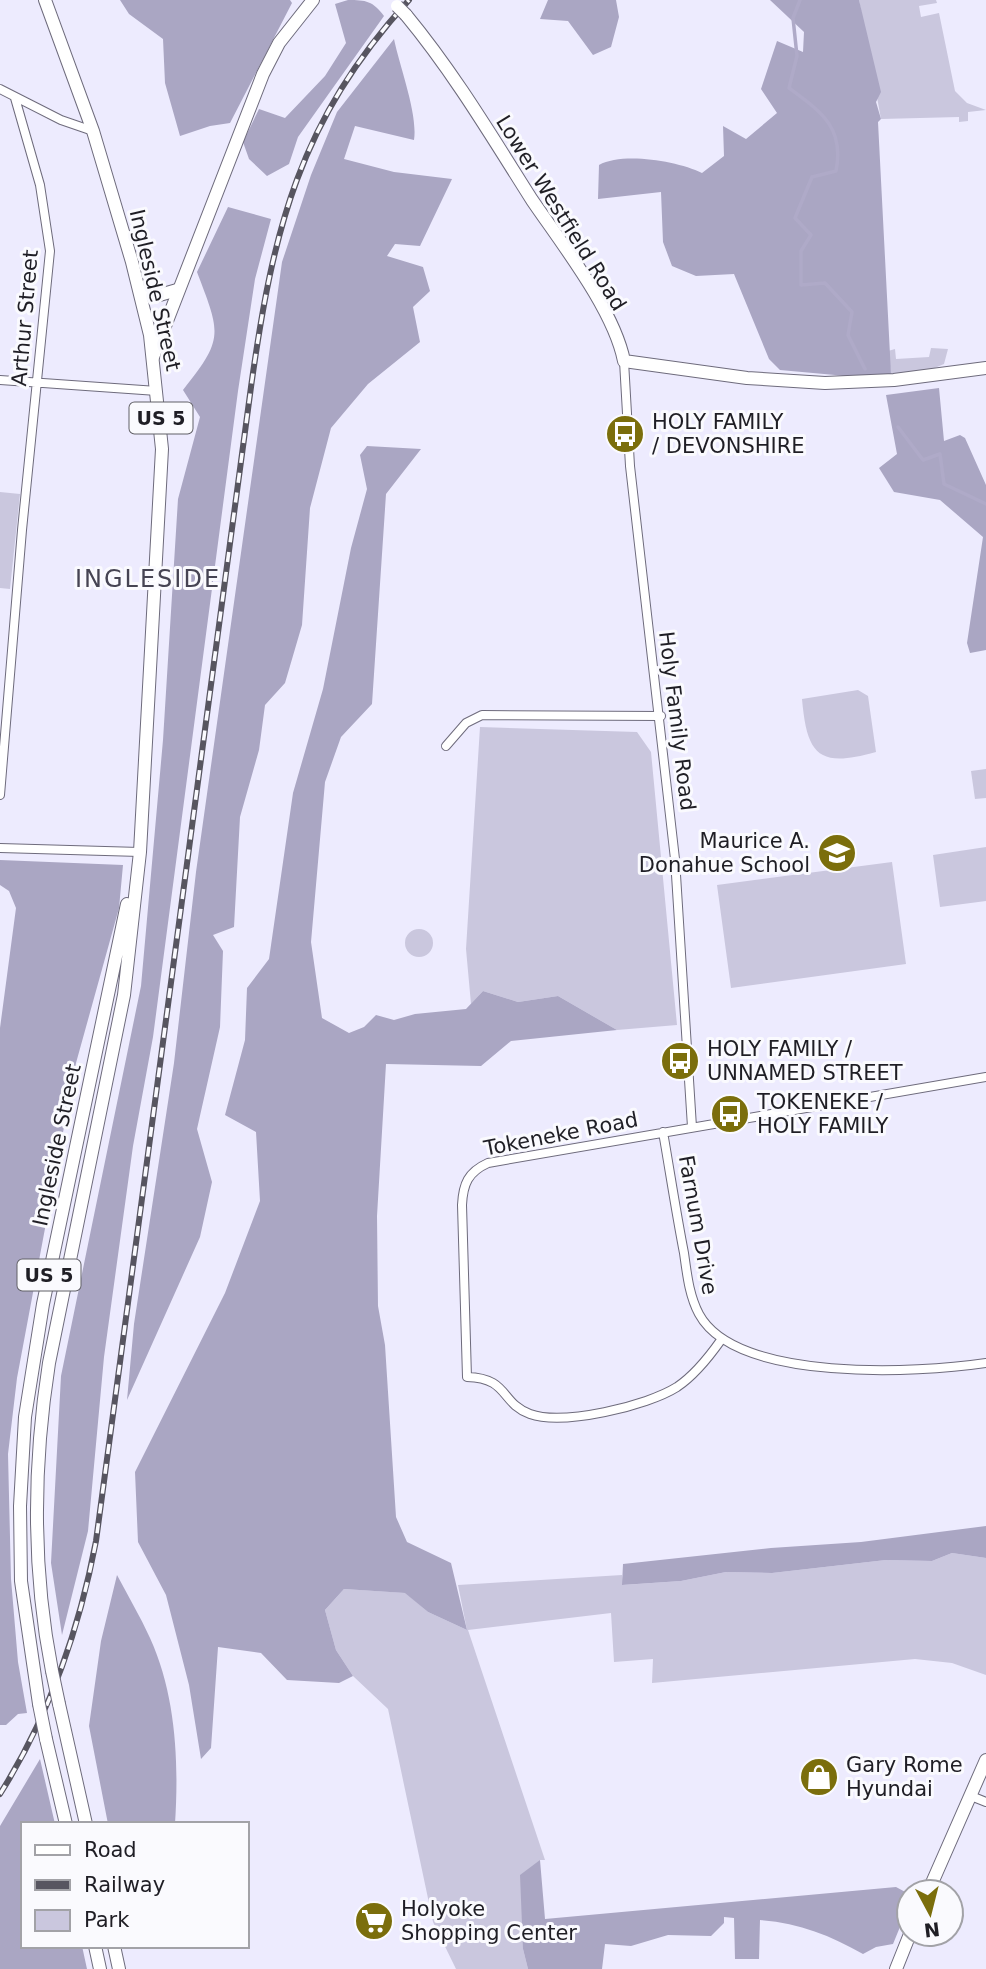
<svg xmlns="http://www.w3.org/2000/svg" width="986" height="1969" font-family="'DejaVu Sans',sans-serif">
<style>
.green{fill:#cac7de}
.forest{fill:#aaa6c3}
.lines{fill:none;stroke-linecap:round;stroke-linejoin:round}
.stream{stroke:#afaac8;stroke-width:3.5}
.street-casing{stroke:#6e6b7c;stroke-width:10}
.secondary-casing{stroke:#6e6b7c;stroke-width:14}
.primary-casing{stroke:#6e6b7c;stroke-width:14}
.street{stroke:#fff;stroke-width:8}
.secondary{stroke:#fff;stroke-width:12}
.primary{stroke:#fff;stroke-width:12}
.rail-casing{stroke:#575560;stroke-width:6}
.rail{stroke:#fafafe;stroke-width:3.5;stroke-dasharray:10;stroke-linecap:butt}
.secondary-bridge-casing{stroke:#6e6b7c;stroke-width:14;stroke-linecap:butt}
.primary-bridge-casing{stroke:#6e6b7c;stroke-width:14;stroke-linecap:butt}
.secondary-bridge{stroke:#fff;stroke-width:12}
.primary-bridge{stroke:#fff;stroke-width:12}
.labels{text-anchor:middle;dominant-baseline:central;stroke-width:6;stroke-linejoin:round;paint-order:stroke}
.shield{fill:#fafafe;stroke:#616066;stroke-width:2}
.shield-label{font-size:19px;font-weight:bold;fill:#1f1e25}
.street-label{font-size:21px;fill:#1f1e25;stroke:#fafafe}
.poi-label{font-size:21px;fill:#1f1e25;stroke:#fafafe;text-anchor:start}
.quarter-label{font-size:24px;letter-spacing:2px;fill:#464453;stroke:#fafafe}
</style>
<rect width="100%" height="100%" fill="#edebfe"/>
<path class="green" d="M859 0H936L937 3 919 6 921 17 939 13 955 91 967 103 986 110 968 112V121L959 122V117L881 119Z
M931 348 948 349 944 364 930 370 891 374 888 351 895 349 896 359 929 357Z
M0 492 20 494 10 589 0 588Z
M858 690 868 696 876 752C819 768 807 756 802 699Z
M480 727 637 732 651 752 677 1025 617 1030 558 996 518 1002 483 991 471 1004 466 949Z
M986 769V798L975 799 971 771Z
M986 847V901L940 907 933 855Z
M892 862 906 964 731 988 717 885Z
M405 943a14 14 0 1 1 28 0a14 14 0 1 1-28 0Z
M952 1553 986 1558V1675L952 1663 915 1659 652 1683 653 1659 614 1662 611 1613 468 1630 545 1860H540L523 1949 528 1969H456L433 1922 388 1709 353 1676 336 1650 325 1610 344 1589 406 1593 428 1612 467 1630 458 1585 622 1575 623 1585 681 1581 726 1572 772 1573 886 1560 932 1561Z"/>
<path class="forest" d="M120 0H290L292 3 230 123 210 126 180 136 165 83 163 39 129 14Z
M348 0C366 0 373 1 384 16L298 137 289 164 267 176 249 159 243 142 259 109 285 118 325 76 346 43 335 4Z
M548 0H616L619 17 611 47 593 55 568 21 540 19Z
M770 0H859L881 92 876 102 881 119 878 122 891 374 857 377 780 370 769 359 734 274 696 276 672 266 663 242 661 192 598 199 599 165C623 152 677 161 702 173L724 156 723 126 746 139 777 113 761 89 777 41 803 52 804 32Z
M394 39C400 68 418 114 414 140L355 126 344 159 394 172 452 179 420 246 395 244 387 256 423 267 430 291 413 307 420 342 368 384 331 428 310 508 302 625 285 683 265 705 259 750 240 817 234 927 213 935 223 951 220 1027 197 1129 212 1182 200 1237 127 1400 134 1324 174 1063 196 872 282 262 311 175 337 112Z
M228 207 271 219 255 279 238 391 153 1037 133 1146 104 1357 88 1531 62 1635 51 1563 61 1376 141 986 163 740 178 499 200 417 183 390C225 338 220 333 197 272Z
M939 388 944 441 960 435 965 438 986 485V650L970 653 967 643 983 537 940 500 894 492 879 468 897 454 886 395Z
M367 446 421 449 386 494 372 704 341 737 325 782 311 942 322 1018 349 1033 364 1027 376 1015 394 1020 415 1014 466 1009 483 991 518 1002 558 996 617 1030 511 1041 481 1066 386 1064 377 1216 378 1306 385 1345 396 1517 407 1542 451 1563 467 1630 428 1612 405 1593 344 1589 325 1610 336 1650 353 1676 339 1683 287 1680 261 1653 218 1647 211 1748 201 1759 189 1685 166 1595 138 1542 135 1472 225 1293 260 1201 256 1132 225 1115 245 1040 247 988 269 959 293 793 323 689 351 548 367 489 360 455Z
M0 860 123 865 119 908 76 1063 17 1378 8 1454 11 1579 18 1662 27 1713 18 1714 6 1725H0V1028L16 908 9 891 0 885Z
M986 1526V1558L952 1553 932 1561 886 1560 772 1573 726 1572 681 1581 622 1585 623 1564 771 1548 861 1542Z
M117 1575C128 1596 140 1616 150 1638 176 1695 179 1762 175 1824H108L89 1726 101 1641Z
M40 1759 55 1824H23V1946H82L87 1969H0V1826Z
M540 1860 545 1919 896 1887 909 1894V1905L893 1944 876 1947 863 1954C830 1935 799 1923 760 1920L759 1959H735L734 1918 724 1917V1923L711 1936 668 1935 631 1946 605 1944 602 1969H528L523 1949 520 1875Z"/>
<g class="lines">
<path class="stream" d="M800 0 793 18 797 56 789 88C820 111 845 127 836 171L812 177 795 218 811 235 801 251V285L825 283 852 312 848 335 865 369
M898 427 923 460 940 454 944 484 986 504"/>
<defs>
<path id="street" d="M0 89 61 120 93 131
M624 361 630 466 675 859 692 1127
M0 380 157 391
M446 746 466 723 482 715 661 716
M0 795 22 530 50 251 40 185 15 98
M0 848 140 852
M663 1132C670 1172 676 1212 684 1253 687 1274 689 1295 699 1314 736 1383 919 1373 986 1363
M721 1340C709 1357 695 1375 677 1387 647 1406 563 1426 530 1414 500 1403 509 1378 467 1377L462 1205C463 1184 468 1172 488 1163L986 1077
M971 1796 986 1802"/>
<path id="secondary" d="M406 15C454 73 492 137 532 200 562 244 614 310 624 361L747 378 825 383 894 380 986 368
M153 357 263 74 279 43 313 0
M928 1892 986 1760
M896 1969 910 1934"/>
<path id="primary" d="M45 0 93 131 132 262 150 335 162 449 140 852 124 995 49 1363C33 1465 32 1569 52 1671
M139 290 156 296 177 290
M39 1704 21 1581 20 1506 25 1417 43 1304 127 904
M59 1704 86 1824
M46 1739 66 1824
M95 1946 100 1969
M114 1946 119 1969"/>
</defs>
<use href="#street" class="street-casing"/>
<use href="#secondary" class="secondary-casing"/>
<use href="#primary" class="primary-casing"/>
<use href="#street" class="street"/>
<use href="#secondary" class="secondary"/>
<use href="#primary" class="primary"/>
<defs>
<path id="rail" d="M0 1794C49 1716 79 1631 96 1541L251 387C273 229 299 121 409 0"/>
</defs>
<use href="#rail" class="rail-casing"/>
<use href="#rail" class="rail"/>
<defs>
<path id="secondary-bridge" d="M397 6 406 15"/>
<path id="primary-bridge" d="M52 1671 59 1704
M39 1704 46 1739"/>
</defs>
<use href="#secondary-bridge" class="secondary-bridge-casing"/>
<use href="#primary-bridge" class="primary-bridge-casing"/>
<use href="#secondary-bridge" class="secondary-bridge"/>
<use href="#primary-bridge" class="primary-bridge"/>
</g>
<defs>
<symbol id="bus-disc" viewBox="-11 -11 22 22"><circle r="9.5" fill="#7b6e0c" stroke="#fafafe"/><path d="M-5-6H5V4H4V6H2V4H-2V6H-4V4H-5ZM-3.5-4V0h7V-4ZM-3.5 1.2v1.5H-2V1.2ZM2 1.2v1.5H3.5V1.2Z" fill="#fff"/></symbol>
<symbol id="school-disc" viewBox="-11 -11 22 22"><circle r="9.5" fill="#7b6e0c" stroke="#fafafe"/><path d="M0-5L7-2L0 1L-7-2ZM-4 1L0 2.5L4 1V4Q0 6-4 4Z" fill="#fff"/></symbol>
<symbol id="shop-disc" viewBox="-11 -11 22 22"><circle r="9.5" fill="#7b6e0c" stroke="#fafafe"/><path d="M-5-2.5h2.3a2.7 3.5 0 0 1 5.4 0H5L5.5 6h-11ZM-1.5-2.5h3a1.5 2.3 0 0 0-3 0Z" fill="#fff"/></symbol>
<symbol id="supermarket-disc" viewBox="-11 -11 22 22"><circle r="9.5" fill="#7b6e0c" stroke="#fafafe"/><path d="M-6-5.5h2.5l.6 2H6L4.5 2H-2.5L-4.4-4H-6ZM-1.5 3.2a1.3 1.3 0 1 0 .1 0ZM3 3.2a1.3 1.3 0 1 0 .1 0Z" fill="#fff"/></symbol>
</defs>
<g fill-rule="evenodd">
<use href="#bus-disc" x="603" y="412" width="44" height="44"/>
<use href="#school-disc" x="815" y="831" width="44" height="44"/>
<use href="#bus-disc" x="658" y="1039" width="44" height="44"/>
<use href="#bus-disc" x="708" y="1092" width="44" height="44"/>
<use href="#shop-disc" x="797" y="1755" width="44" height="44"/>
<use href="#supermarket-disc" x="352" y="1899" width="44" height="44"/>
</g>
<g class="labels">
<g class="shield">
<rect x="129.5" y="402.5" width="63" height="31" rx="5"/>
<rect x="17.5" y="1259.5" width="63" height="31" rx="5"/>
</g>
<g class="shield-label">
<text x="161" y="418">US 5</text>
<text x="49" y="1275">US 5</text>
</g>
<g class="street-label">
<text transform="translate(561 213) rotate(58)">Lower Westfield Road</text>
<text transform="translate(155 290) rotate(77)">Ingleside Street</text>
<text transform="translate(25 318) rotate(-85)">Arthur Street</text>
<text transform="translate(677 721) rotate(83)">Holy Family Road</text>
<text transform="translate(561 1134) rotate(-11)">Tokeneke Road</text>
<text transform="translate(57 1145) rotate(-78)">Ingleside Street</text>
<text transform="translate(698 1225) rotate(80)">Farnum Drive</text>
</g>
<g class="poi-label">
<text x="652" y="422">HOLY FAMILY<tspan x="652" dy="24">/ DEVONSHIRE</tspan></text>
<text x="810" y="841" text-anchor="end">Maurice A.<tspan x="810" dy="24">Donahue School</tspan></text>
<text x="707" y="1049">HOLY FAMILY /<tspan x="707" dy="24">UNNAMED STREET</tspan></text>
<text x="757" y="1102">TOKENEKE /<tspan x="757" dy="24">HOLY FAMILY</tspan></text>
<text x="846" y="1765">Gary Rome<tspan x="846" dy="24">Hyundai</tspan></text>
<text x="401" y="1909">Holyoke<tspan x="401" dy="24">Shopping Center</tspan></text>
</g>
<g class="quarter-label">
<text x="148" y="579">INGLESIDE</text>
</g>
</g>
<rect x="21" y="1822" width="228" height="126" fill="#fafafe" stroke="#a2a2a7" stroke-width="2"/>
<rect x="35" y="1845" width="35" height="10" fill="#ffffff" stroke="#a2a2a7" stroke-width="2"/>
<text x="84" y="1857" font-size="21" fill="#1f1e25">Road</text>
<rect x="35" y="1880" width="35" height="10" fill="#575560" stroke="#a2a2a7" stroke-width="2"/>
<text x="84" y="1892" font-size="21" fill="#1f1e25">Railway</text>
<rect x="35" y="1910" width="35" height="21" fill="#cac7de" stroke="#a2a2a7" stroke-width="2"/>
<text x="84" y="1927" font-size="21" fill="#1f1e25">Park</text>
<g transform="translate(930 1913) rotate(173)"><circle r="33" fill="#fafafe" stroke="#a2a2a7" stroke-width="2"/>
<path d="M0-5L12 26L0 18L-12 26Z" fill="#7b6e0c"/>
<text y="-10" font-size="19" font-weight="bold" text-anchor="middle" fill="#1f1e25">N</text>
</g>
</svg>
